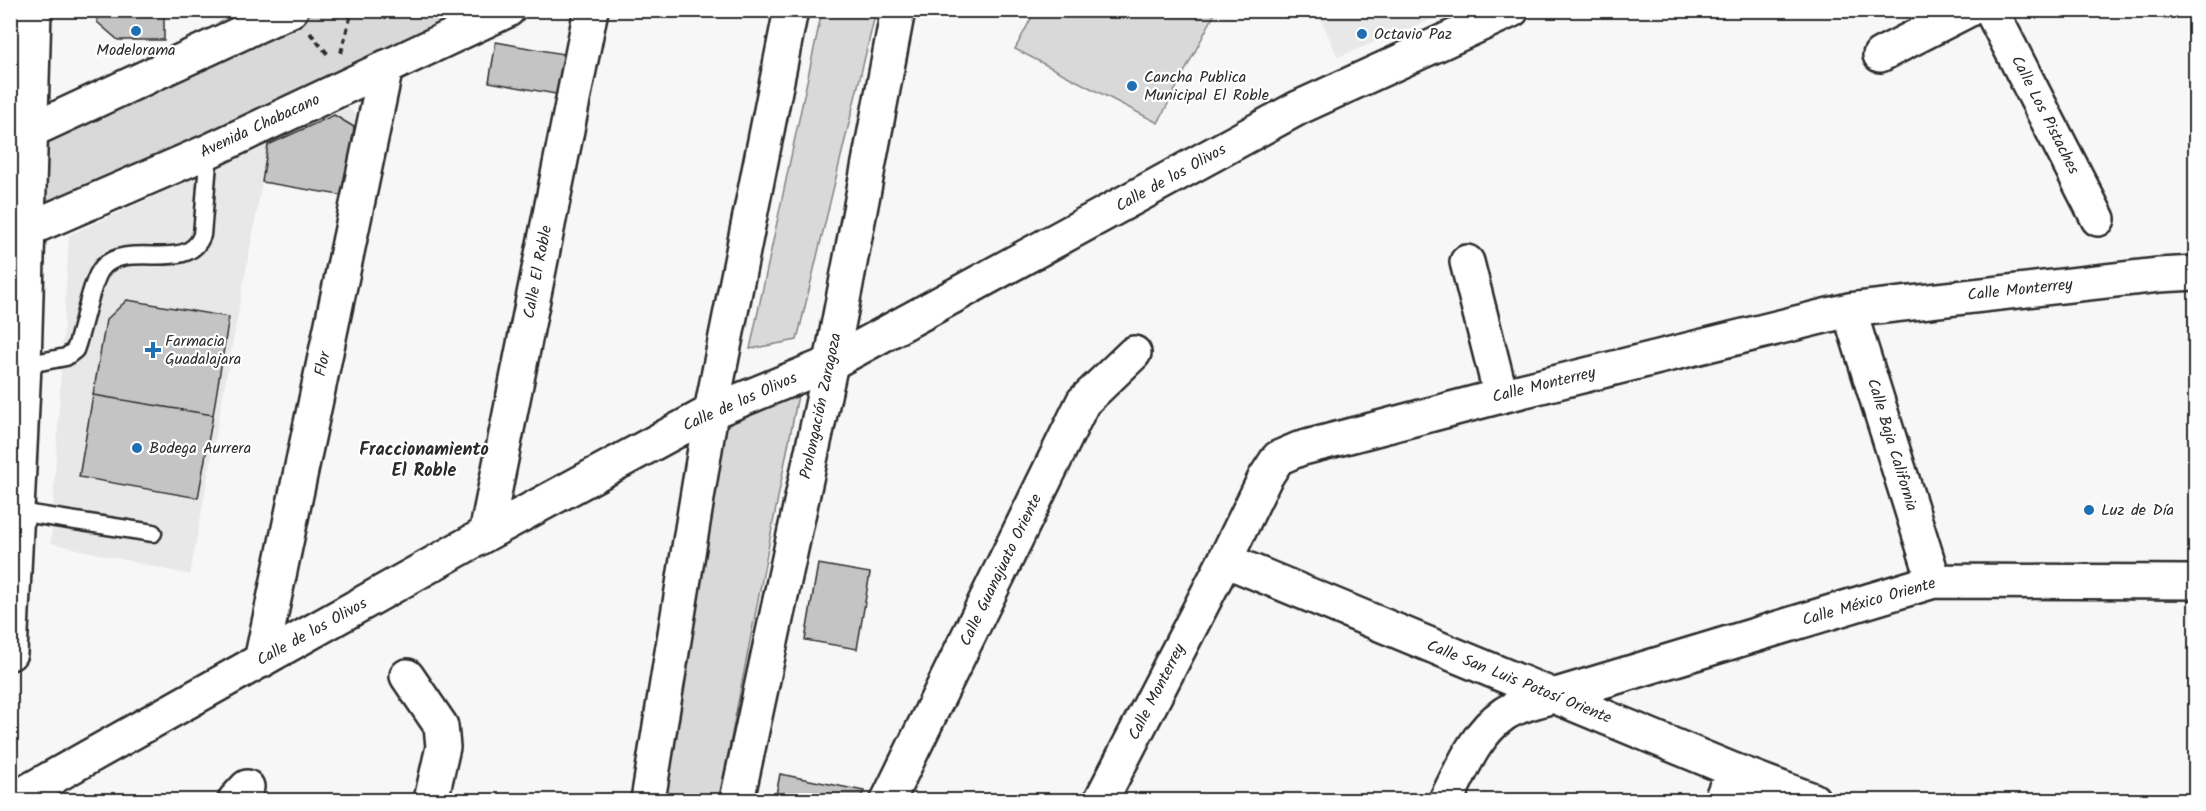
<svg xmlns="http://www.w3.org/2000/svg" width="2206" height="811" font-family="Kalam,sans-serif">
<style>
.built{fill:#e8e8e8}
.green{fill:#d9d9d9;stroke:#828282;stroke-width:1.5}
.building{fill:#c4c4c4;stroke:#2b2b2b;stroke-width:1.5}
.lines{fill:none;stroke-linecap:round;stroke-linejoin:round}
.lane-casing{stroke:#2b2b2b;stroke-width:21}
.street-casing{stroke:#2b2b2b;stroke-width:38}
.secondary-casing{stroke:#2b2b2b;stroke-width:38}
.path{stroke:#2b2b2b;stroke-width:4;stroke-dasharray:6 4.5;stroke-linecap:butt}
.lane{stroke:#fff;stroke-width:16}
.street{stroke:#fff;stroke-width:33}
.secondary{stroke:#fff;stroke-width:33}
.poi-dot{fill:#1f6fb2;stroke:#fff;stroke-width:2}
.labels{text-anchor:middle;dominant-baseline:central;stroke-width:4.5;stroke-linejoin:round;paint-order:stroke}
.poi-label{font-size:16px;fill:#2b2b2b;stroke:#fff;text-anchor:start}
.street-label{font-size:16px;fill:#2b2b2b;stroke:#fff}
.neighbourhood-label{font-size:18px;font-weight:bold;fill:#2b2b2b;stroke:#fff}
</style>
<rect width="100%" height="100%" fill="#f7f7f7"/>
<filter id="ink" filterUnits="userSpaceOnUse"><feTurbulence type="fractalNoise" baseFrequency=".0167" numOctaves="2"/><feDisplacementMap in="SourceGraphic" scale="12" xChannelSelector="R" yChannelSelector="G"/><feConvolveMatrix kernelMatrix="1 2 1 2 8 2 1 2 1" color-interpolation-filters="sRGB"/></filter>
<g filter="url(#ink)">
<path class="built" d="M1317 11H1452L1338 57Z
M348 108 355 114 345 196 262 183 190 575 51 543 69 235Z"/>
<path class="green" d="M316 11H491L45 214 44 142 293 23Z
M822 11H876L797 340 750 349Z
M1035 11V10L1216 11 1158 123 1015 49Z
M798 395 719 800H651L726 426Z"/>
<path class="building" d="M97 10H164V40H118L97 22Z
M496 42 569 55 561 95 489 82Z
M334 115 354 127 345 196 262 182 268 145Z
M127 300 229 317 213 415 93 395 106 320Z
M93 395 213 415 198 498 79 477Z
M818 564 870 573 857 649 805 640Z
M780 774 864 791 859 800H775Z"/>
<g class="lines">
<defs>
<path id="lane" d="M24 365 66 357 75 350C83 330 91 279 103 267 129 240 188 274 202 235L209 151
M18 512 153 533"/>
<path id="street" d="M1991 10 2098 219
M1880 55 1968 10
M1467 262 1501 396
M1849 310 1934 581
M486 534 591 10
M1225 560 1733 770 1813 800
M261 661 386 67
M407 676 441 726 443 747 431 800
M12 800 486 534 711 412 831 363 1298 108 1512 10
M235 800 247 787
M888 800 1083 402 1134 353
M1101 800 1225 560 1265 478 1278 458 1299 449 1501 396 1849 310 2159 275 2196 273
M1446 800C1461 771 1475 734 1504 714 1517 705 1537 701 1553 696L1934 581 2196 582
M1721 800 1733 770"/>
<path id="secondary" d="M15 138 291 10
M10 237 209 151 508 10
M10 653 24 365 34 10
M648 800 711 412 791 10
M737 800 831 363 898 10"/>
</defs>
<use href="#lane" class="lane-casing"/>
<use href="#street" class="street-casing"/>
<use href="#secondary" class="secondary-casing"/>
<path class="path" d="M310 33 330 57
M341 53 352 10"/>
<use href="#lane" class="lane"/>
<use href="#street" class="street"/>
<use href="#secondary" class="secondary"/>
</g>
</g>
<g class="poi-dot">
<circle cx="136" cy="31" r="6"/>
<circle cx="1362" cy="34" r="6"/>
<circle cx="1132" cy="86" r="6"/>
<path d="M150 341h6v6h6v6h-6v6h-6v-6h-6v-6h6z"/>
<circle cx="137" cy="448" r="6"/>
<circle cx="2089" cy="510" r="6"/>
</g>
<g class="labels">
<g class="poi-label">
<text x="1374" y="34">Octavio Paz</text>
<text x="136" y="50" text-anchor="middle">Modelorama</text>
<text x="1144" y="77">Cancha Publica<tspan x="1144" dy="18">Municipal El Roble</tspan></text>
<text x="165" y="341">Farmacia<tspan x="165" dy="18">Guadalajara</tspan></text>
<text x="149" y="448">Bodega Aurrera</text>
<text x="2101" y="510">Luz de Día</text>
</g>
<g class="street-label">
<text transform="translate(2045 115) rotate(63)">Calle Los Pistaches</text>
<text transform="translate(260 126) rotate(-25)">Avenida Chabacano</text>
<text transform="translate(1171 178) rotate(-29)">Calle de los Olivos</text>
<text transform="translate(538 272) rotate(-79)">Calle El Roble</text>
<text transform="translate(2020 290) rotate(-6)">Calle Monterrey</text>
<text transform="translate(323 364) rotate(-78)">Flor</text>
<text transform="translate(1544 385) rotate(-14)">Calle Monterrey</text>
<text transform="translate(740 402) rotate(-24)">Calle de los Olivos</text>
<text transform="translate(821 406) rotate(-78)">Prolongación Zaragoza</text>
<text transform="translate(1892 445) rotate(73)">Calle Baja California</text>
<text transform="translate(1001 570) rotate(-64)">Calle Guanajuato Oriente</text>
<text transform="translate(1869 602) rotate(-16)">Calle México Oriente</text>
<text transform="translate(312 632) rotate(-29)">Calle de los Olivos</text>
<text transform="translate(1519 682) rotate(22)">Calle San Luis Potosí Oriente</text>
<text transform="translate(1157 692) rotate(-63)">Calle Monterrey</text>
</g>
<g class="neighbourhood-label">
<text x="424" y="450">Fraccionamiento<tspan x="424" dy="21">El Roble</tspan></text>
</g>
</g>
<rect width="2206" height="811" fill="none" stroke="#fff" stroke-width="36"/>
<rect x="18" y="18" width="2170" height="775" fill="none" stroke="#2b2b2b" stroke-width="2" filter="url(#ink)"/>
</svg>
